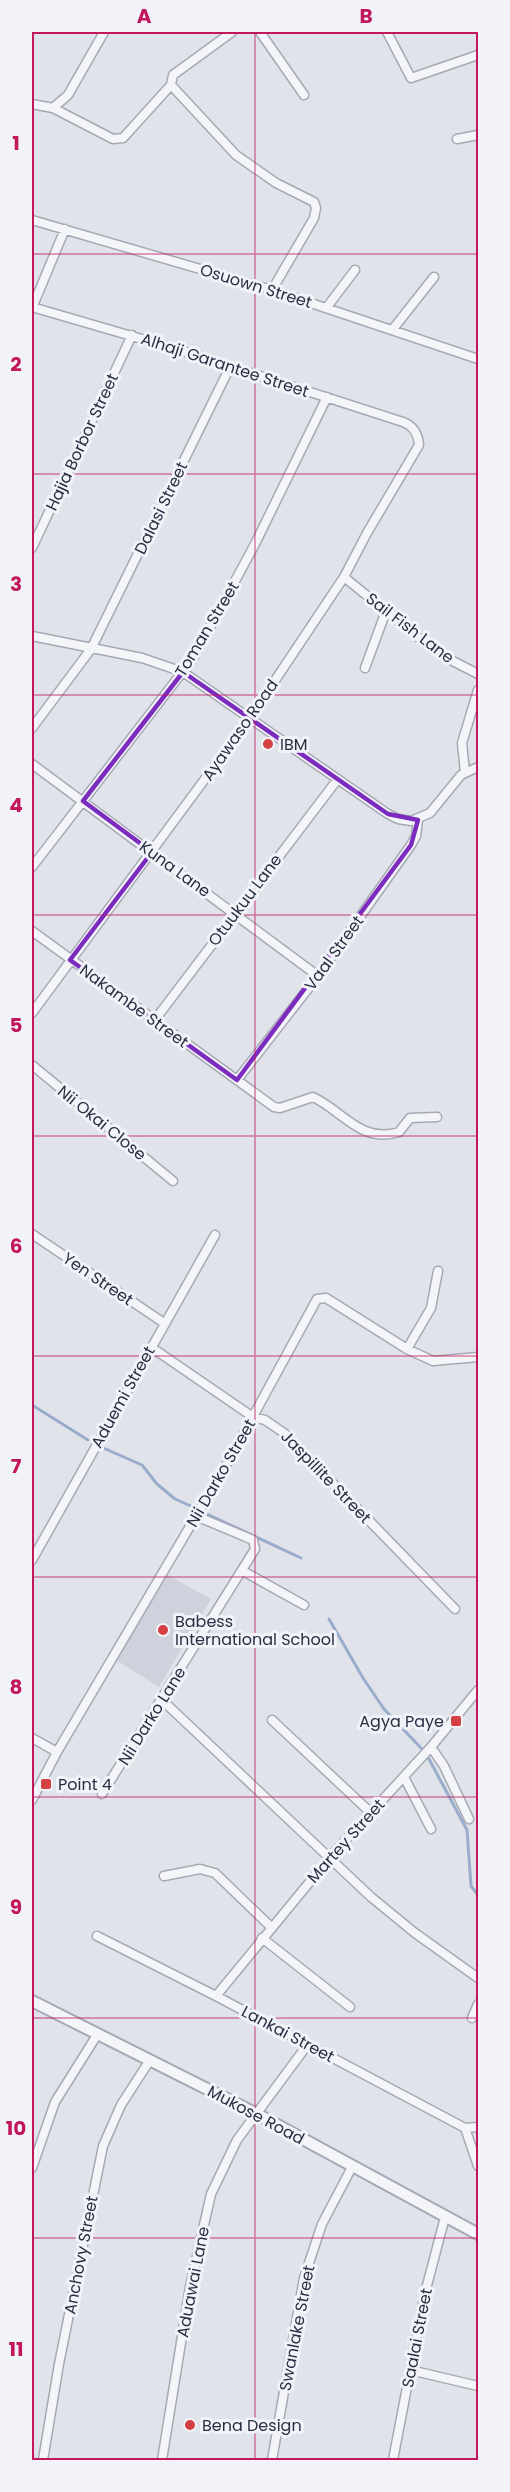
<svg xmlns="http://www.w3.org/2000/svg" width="510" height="2492" font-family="Poppins,sans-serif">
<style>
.built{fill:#cfd2dc}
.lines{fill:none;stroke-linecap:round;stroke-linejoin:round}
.stream{stroke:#9aaccc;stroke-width:3}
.minor-casing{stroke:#a6a9b5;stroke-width:11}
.tertiary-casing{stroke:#a6a9b5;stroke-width:14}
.minor{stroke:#f4f5f8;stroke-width:8}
.tertiary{stroke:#f4f5f8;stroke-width:10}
.marked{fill:none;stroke:#7b2cbf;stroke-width:4.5;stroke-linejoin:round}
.grid{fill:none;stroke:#c2185b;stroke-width:1.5;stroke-opacity:0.55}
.poi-dot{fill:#d54044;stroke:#f1f3f8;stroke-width:2}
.labels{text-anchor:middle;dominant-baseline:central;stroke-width:6;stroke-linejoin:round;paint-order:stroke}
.street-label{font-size:16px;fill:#282f43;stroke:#f1f3f8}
.poi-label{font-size:16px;fill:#282f43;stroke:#f1f3f8;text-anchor:start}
.neatline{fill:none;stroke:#c2185b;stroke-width:2}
.grid-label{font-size:20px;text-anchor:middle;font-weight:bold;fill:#c2185b}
</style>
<rect width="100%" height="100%" fill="#e1e3ea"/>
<path class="built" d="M166 1574 211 1599 159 1687 116 1660Z"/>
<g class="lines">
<path class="stream" d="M32 1405 88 1440
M101 1447 142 1465 157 1484 175 1499 193 1507
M207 1514 301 1558
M329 1619 363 1678 384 1709 421 1748
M429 1759 467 1830 471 1886 478 1895"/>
<defs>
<path id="minor" d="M232 32 173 75 171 85 236 155 276 183 314 202 316 208 314 218 272 290
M260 32 304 95
M387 32 411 78 478 55
M32 104 53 108 113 139 123 138 171 85
M53 108 68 95 104 32
M457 139 478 135
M32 220 272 290 478 359
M32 307 183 351 403 422C414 426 418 434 419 445L367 533 344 577 250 718 32 1013
M327 307 355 270
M32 308 65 229
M393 329 434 277
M32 548 132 335
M344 577 424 642 447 658 478 674
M32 636 142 658 183 672 388 814 398 819 411 821 430 813 461 775 478 767
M365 668 386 611
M32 728 91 649 230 367
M32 764 318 976
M465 772 462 743 478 690
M32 867 194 657 255 544 327 397
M32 931 274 1107 280 1108 313 1097C343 1111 361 1144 399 1132L410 1118 437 1117
M154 1021 337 780
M32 1065 173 1181
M237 1080 318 976 411 845 416 836 418 820
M32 1234 164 1323
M151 1347 253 1417 265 1420 284 1433 455 1609
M407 1349 431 1308 438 1271
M32 1560 215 1235
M243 1571 304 1605
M162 1700 371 1897 415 1933 478 1978
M272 1720 370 1812
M32 1738 57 1752
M431 1747 444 1766 469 1819
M404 1777 431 1829
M102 1794 255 1549 253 1540 196 1516
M32 1800 57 1752 232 1455 317 1299 326 1298 407 1349 433 1361 478 1357
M164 1876 200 1869 215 1873 271 1927
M97 1936 216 1996 465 2128 478 2127
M262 1938 350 2007
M216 1996 331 1856 431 1747 478 1690
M472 2018 478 2004
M465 2128 478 2166
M32 2168 55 2102 97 2035
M410 2370 478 2386
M43 2460 59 2364 103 2146 121 2105 150 2060
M162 2460 190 2287 211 2194 237 2140 308 2044
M272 2460 304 2278 322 2224 352 2167
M393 2460 425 2293 445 2217"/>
<path id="tertiary" d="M32 2001 255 2113 478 2234"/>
</defs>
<use href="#minor" class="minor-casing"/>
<use href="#tertiary" class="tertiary-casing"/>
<use href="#minor" class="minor"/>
<use href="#tertiary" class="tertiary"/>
</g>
<path class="marked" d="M183 672 388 814 418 820 411 845 237 1080 70 960 152 852 83 801Z"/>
<path class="grid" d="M255 32V2460M32 254H478M32 474H478M32 695H478M32 915H478M32 1136H478M32 1356H478M32 1577H478M32 1797H478M32 2018H478M32 2238H478"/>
<g class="poi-dot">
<circle cx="268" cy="744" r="6"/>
<circle cx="163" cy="1630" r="6"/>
<rect x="450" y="1715" width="12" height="12" rx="3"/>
<rect x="40" y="1778" width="12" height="12" rx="3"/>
<circle cx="190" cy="2425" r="6"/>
</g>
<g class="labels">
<g class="street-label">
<text transform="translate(256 286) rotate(17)">Osuown Street</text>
<text transform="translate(225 365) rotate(18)">Alhaji Garantee Street</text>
<text transform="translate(82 442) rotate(-65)">Hajia Borbor Street</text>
<text transform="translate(161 508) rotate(-64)">Dalasi Street</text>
<text transform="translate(410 628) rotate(37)">Sail Fish Lane</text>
<text transform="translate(207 629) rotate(-59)">Toman Street</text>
<text transform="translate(240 730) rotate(-55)">Ayawaso Road</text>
<text transform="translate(175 869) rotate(36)">Kuna Lane</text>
<text transform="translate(245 900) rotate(-53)">Otuukuu Lane</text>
<text transform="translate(334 953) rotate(-54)">Vaal Street</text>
<text transform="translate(134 1006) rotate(36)">Nakambe Street</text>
<text transform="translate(102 1123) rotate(39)">Nii Okai Close</text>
<text transform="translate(98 1279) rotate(34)">Yen Street</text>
<text transform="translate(123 1397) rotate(-61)">Aduemi Street</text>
<text transform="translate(221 1473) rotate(-60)">Nii Darko Street</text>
<text transform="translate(326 1477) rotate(46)">Jaspillite Street</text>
<text transform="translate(152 1716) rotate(-58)">Nii Darko Lane</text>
<text transform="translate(346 1841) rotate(-48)">Martey Street</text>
<text transform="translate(288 2034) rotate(28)">Lankai Street</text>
<text transform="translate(256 2115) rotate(28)">Mukose Road</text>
<text transform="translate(81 2255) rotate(-79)">Anchovy Street</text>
<text transform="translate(193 2282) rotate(-79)">Aduawai Lane</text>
<text transform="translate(297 2328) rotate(-79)">Swanlake Street</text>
<text transform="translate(417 2338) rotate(-79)">Saalai Street</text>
</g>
<g class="poi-label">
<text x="280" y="744">IBM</text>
<text x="175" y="1621">Babess<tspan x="175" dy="18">International School</tspan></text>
<text x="444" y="1721" text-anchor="end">Agya Paye</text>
<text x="58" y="1784">Point 4</text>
<text x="202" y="2425">Bena Design</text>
</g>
</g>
<rect width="510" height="2492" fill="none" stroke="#f1f3f8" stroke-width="66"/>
<rect x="33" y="33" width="444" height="2426" class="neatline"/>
<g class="grid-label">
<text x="144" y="23">A</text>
<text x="366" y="23">B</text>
<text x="16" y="150">1</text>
<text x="16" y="371">2</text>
<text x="16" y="591">3</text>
<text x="16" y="812">4</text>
<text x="16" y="1032">5</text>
<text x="16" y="1253">6</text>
<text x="16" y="1473">7</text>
<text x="16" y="1694">8</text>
<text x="16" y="1914">9</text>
<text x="16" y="2135">10</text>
<text x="16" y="2356">11</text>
</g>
</svg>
